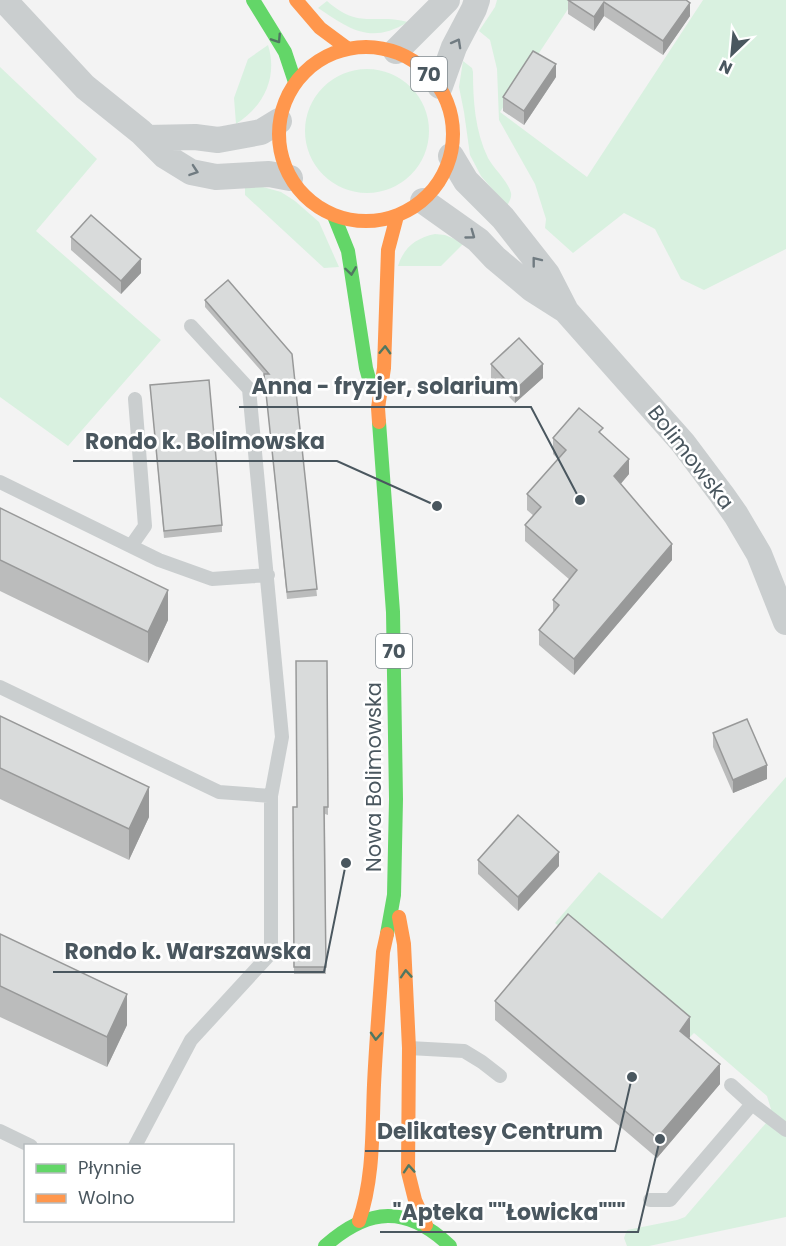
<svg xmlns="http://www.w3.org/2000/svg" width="786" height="1246" font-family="Poppins,sans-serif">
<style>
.green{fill:#d9f1e0}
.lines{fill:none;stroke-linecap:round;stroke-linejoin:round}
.lane{stroke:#cacecf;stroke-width:14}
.street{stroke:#cacecf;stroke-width:26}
.fast{stroke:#63d668;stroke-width:14}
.slow{stroke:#ff974d;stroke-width:14}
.wall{fill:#bbbcbc}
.shaded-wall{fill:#989999}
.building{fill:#d9dbdb;stroke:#989999;stroke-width:1.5}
.oneway{stroke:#507761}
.oneway2{stroke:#707b81}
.labels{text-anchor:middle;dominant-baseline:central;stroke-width:5;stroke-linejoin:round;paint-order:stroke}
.shield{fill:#fff;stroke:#80898f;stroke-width:1.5}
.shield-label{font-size:20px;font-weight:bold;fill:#4a575f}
.street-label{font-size:21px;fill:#4a575f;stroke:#fff}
.leader{fill:none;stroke:#4a575f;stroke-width:2}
.callout-dot{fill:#4a575f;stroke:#fff;stroke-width:2}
.callout-label{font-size:22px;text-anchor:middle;font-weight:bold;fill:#4a575f;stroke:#fff;stroke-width:5;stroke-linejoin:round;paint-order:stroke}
</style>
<rect width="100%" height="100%" fill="#f3f3f3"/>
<path class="green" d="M497 0H574L500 112 587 177 703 0H786V249L704 290 681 279 655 229 624 213 573 253 545 228 546 219 535 184 499 120 497 69 490 40 479 31 495 7Z
M327 1C360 30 374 13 408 22 370 45 350 29 318 8Z
M268 45C278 77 264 106 236 124L234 98 248 59Z
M463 61 472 68 473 72C473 101 475 131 488 158 494 169 508 181 511 193 512 197 509 202 507 206L481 176 470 155 464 112 459 87Z
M0 67 97 159 36 231 161 340 68 446 0 397Z
M305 131a62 62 0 1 1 124 0a62 62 0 1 1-124 0Z
M245 185 263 187 281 192 295 201 319 222 339 267 324 268 245 195Z
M435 234 445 235 464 243 441 266H398C404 247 416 238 435 234Z
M786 777V1217L649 1246H627L624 1238 627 1230 677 1220 685 1217 766 1123 771 1109 767 1096 694 1033 690 1037 555 923 599 872 662 919Z"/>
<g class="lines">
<path class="lane" d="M0 482 159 560 212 579 268 575
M131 546 145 526 135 399
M0 687 219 792 271 796
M409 1048 464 1051 482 1062 500 1076
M752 1104 786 1130
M0 1131 31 1146
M135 1146 191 1040 271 953V796L282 737 249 389 191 326
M650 1200H670L752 1104 731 1085"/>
<path class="street" d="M4 0 85 87 141 132 165 156 191 172 216 177 269 174 290 178
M396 51 447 0
M440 86 454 47 474 9 477 0
M147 138 195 137 218 140 261 132 279 121
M451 156 466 181 503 218 547 274 566 311 683 443 722 495 736 515 759 554 786 622
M423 201 478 240 495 258 532 289 565 310"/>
<path class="fast" d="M253 0 285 52 295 82
M334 216 348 251 366 368 371 386
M379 422 393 612 396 799 394 895 387 934
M325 1246C369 1207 407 1205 450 1246"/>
<path class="slow" d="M296 0 320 28 347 48
M279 134a87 87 0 1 1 174 0a87 87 0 1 1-174 0Z
M379 422 378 408 384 368 388 250 397 216
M399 917 404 944 409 1048 408 1172 415 1200 426 1225
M359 1221C374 1178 372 1130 374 1085 376 1041 380 996 383 952L387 934"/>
</g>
<path class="wall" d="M568 0H686L690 16 663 55 604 16 594 31 568 14Z
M556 77 524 125 503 111V97Z
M71 237 141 273 121 294 71 250Z
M205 300 292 354 317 596 287 599 264 374 205 307Z
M491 364 543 378 515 403 491 378Z
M150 385 222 525V532L164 538Z
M603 436 629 474 620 484 672 560 574 675 539 645V630L553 613V600L570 580 525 541V525L534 516 527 510V494L558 459 553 454V438Z
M0 508 168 620 148 663 0 591Z
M327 661 328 815 325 814 326 974H294L293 807H297Z
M0 716 149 817 129 860 0 799Z
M713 733 767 779 733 793 713 747Z
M478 860 559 866 518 911 478 874Z
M0 934 127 1025 107 1067 0 1017Z
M495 1001 690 1037 689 1038 720 1084 657 1158 495 1020Z"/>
<path class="shaded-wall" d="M604 2V16L594 31V17Z
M690 3V16L663 55V41Z
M556 64V77L524 125V111Z
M141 259V273L121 294V281Z
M543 364V378L515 403V390Z
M629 459V474L614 492V476Z
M672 544V560L574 675V659Z
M168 590V620L148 663V632Z
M767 765V779L733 793V780Z
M149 787V817L129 860V829Z
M559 852V866L518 911V897Z
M127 994V1025L107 1067V1037Z
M690 1017V1037L680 1050V1031Z
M720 1064V1084L657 1158V1138Z"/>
<path class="building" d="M568 0H686L690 3 663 41 604 2 594 17Z
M533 51 556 64 524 111 503 97Z
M91 215 141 259 121 281 71 237Z
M228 280 292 354 317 589 287 592 264 374H269L205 300Z
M519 338 543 364 515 390 491 364Z
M209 380 222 525 164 531 150 385Z
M579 408 603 428 599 432 629 459 614 476 672 544 574 659 539 630 559 605 553 600 577 570 525 525 541 507 527 494 566 450 553 438Z
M0 508 168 590 148 632 0 560Z
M296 661H327L328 807H324L326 967H294L293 807H297Z
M0 716 149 787 129 829 0 768Z
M747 719 767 765 733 780 713 733Z
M518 815 559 852 518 897 478 860Z
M568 914 690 1017 680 1031 720 1064 657 1138 495 1001Z
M0 934 127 994 107 1037 0 986Z"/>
<defs><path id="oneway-chevron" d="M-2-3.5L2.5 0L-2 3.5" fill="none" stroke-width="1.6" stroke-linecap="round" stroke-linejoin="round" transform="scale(1.5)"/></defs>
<g class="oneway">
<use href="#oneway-chevron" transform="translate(277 39) rotate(57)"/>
<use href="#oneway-chevron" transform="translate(351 271) rotate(82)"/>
<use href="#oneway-chevron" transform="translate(385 350) rotate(-88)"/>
<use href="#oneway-chevron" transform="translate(406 974) rotate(-94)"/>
<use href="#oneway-chevron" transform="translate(376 1036) rotate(93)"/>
<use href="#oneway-chevron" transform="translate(409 1169) rotate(-94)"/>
</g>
<g class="oneway2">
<use href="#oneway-chevron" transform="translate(457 43) rotate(-61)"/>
<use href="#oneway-chevron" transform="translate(194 171) rotate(19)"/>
<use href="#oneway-chevron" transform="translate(471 235) rotate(36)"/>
<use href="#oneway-chevron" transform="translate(536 261) rotate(-128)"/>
</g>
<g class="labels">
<g class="shield">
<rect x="411" y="57" width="36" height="34" rx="4.5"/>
<rect x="376" y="634" width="36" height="34" rx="4.5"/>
</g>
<g class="shield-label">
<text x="429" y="74">70</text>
<text x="394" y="651">70</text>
</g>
<g class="street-label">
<text transform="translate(691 457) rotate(52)">Bolimowska</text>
<text transform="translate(373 777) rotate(-90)">Nowa Bolimowska</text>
</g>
</g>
<path class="leader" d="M580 500L531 407H239M437 506L337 461H73M346 863L324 972H53M632 1077L615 1151H365M660 1139L638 1232H380"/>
<g class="callout-dot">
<circle cx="580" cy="500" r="6"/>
<circle cx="437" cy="506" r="6"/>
<circle cx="346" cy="863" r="6"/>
<circle cx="632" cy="1077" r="6"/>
<circle cx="660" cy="1139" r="6"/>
</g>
<g class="callout-label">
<text x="385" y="394">Anna - fryzjer, solarium</text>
<text x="205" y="449">Rondo k. Bolimowska</text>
<text x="188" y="959">Rondo k. Warszawska</text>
<text x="490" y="1139">Delikatesy Centrum</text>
<text x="509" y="1220">"Apteka ""Łowicka"""</text>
</g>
<rect x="24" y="1144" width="210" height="78" fill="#ffffff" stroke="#b7bcbf" stroke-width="1.5"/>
<rect x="36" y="1164" width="30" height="9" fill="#63d668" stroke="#b7bcbf" stroke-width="1.5"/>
<text x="78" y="1174" font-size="18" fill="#4a575f">Płynnie</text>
<rect x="36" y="1194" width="30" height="9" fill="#ff974d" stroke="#b7bcbf" stroke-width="1.5"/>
<text x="78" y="1204" font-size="18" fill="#4a575f">Wolno</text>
<g transform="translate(732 54) rotate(206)" stroke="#ffffff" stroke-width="4.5" paint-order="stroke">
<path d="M0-4.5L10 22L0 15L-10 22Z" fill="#4a575f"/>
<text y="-9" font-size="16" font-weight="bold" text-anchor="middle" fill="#4a575f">N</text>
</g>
</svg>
